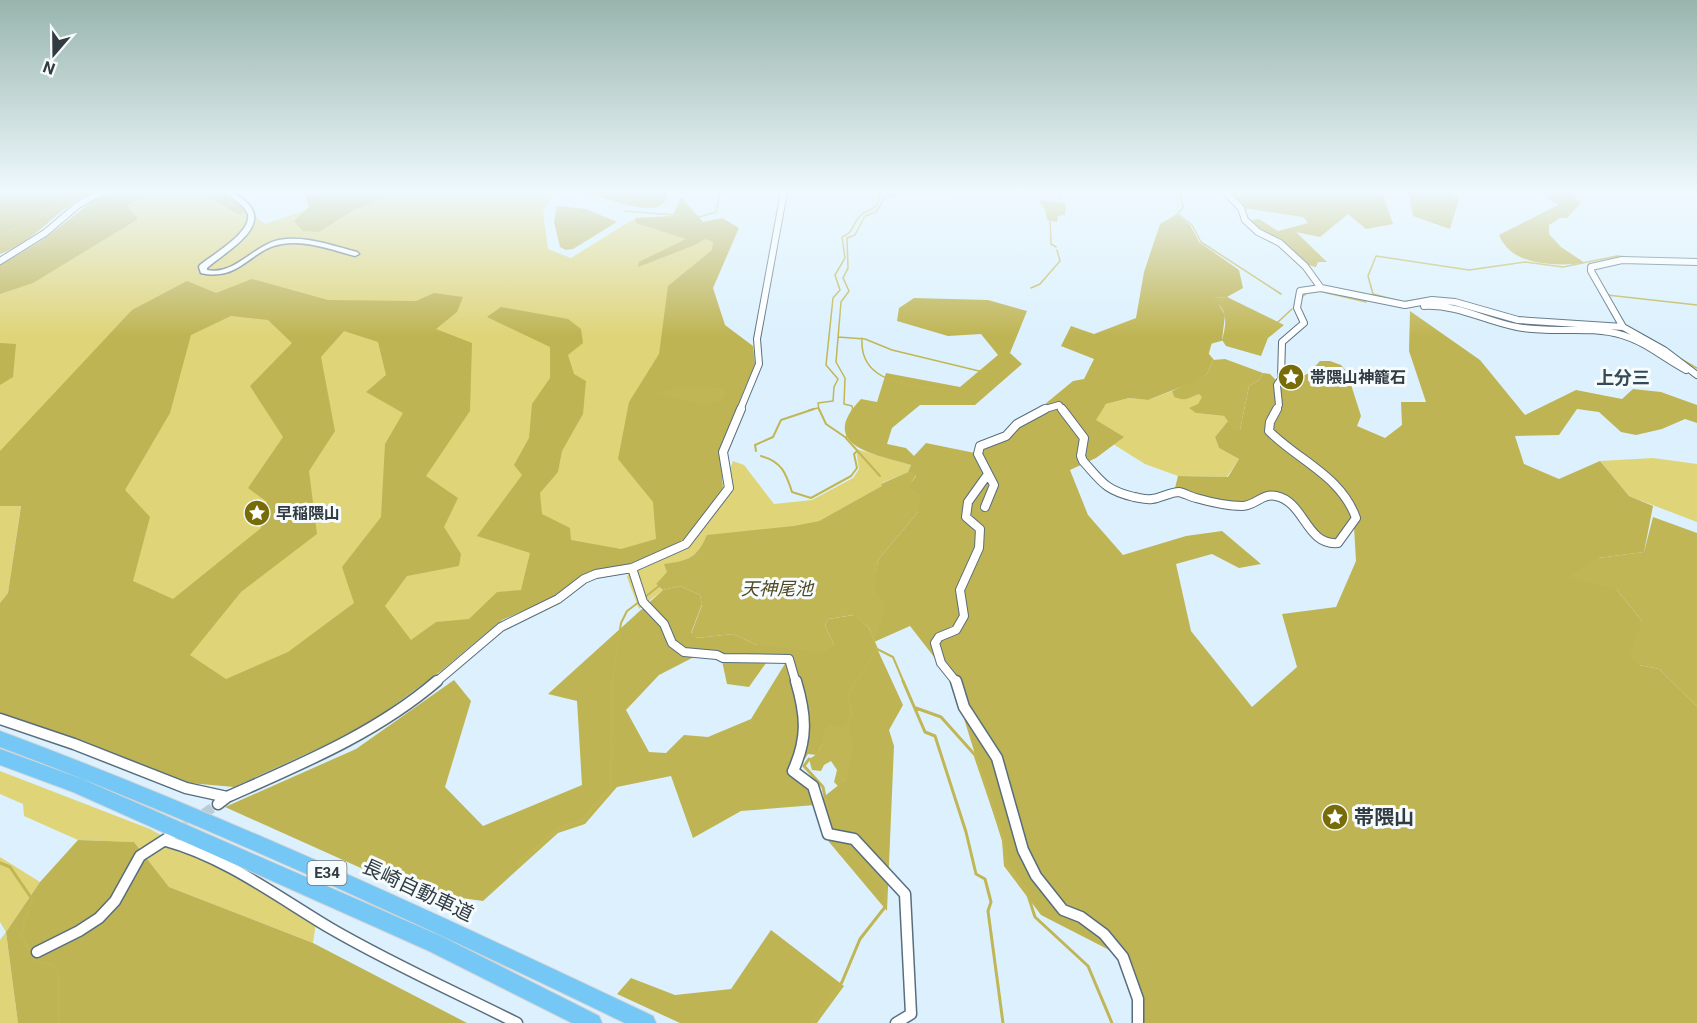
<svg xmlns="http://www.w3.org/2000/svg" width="1697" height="1023" font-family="Roboto,'Noto Sans JP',sans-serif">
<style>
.green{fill:#dfd478}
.forest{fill:#bfb453;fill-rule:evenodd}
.water{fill:#c1b655}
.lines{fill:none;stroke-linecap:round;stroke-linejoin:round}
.stream-far2{stroke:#c1b655;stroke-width:1.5}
.stream-far1{stroke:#c1b655;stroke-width:2}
.stream{stroke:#c1b655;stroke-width:3}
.minor-tunnel{stroke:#bacdd7;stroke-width:10;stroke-dasharray:10 4.5;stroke-linecap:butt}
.minor-far2-casing{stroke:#586e7c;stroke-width:8}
.minor-far1-casing{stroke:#586e7c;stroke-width:10}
.minor-casing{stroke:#586e7c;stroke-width:13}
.tertiary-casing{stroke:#586e7c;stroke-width:3}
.motorway-casing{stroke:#d2d4d5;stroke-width:2}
.minor-far2{stroke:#fff;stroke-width:6}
.minor-far1{stroke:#fff;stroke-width:8}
.minor{stroke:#fff;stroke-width:10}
.tertiary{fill:#fff;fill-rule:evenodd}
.motorway{fill:#75c7f5;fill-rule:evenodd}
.labels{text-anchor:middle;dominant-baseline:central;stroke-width:6;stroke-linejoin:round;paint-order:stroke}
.shield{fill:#f6fbfe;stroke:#6c757a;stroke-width:1.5}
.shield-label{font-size:15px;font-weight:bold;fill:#313b41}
.poi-label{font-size:16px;font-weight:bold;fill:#313b41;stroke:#f6fbfe;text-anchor:start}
.neighbourhood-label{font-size:18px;font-weight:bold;fill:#344a57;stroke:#f6fbfe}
.water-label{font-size:18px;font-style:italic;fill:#504b22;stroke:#f6fbfe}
.near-poi-label{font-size:20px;font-weight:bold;fill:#313b41;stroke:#f6fbfe;text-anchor:start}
.near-street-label{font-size:20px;fill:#313b41;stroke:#f6fbfe}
</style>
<rect width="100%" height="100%" fill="#dcf1fd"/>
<path class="green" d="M125 192H221L265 224 359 192H554L543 212 548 249 571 258 632 220 689 224 719 230 721 252 681 287 684 525 636 556 562 569 237 756 40 488 0 472V272Z
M1172 391 1174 397 1192 396 1199 394 1203 397 1196 413 1224 416 1228 421 1215 437 1219 448 1239 459 1227 477 1178 476 1145 464 1113 444 1123 437 1095 420 1106 404 1129 398 1148 400Z
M856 449 911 465 908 472 882 483 883 486 819 521 701 549C686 562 669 570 656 584L663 590 639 609 627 577 633 563 684 540 723 488 733 461 744 465 774 504 812 500 853 478 859 469Z
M1653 458 1697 464V522L1629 496 1600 461Z
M21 505 8 593 0 603V506Z
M0 771 150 829 316 923 313 943 169 887 134 842 78 840 24 816 23 804 0 794Z
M0 857 40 882 6 932 18 1023H0V940L6 932 0 922Z"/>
<path class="forest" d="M0 192H65C55 206 43 217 27 224 17 228 9 230 0 236Z
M115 192H221L246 210 240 215 201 193 143 198 127 205 138 219 33 283 0 294V265L41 241 97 198Z
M326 192H398L352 211 319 232 303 231 294 221 309 207 305 197Z
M1226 192H1364L1383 195 1393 224 1366 229 1348 214 1320 237 1296 232 1327 262H1318L1316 267C1300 264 1295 253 1282 243 1270 234 1260 232 1246 221L1259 219 1278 231 1308 223 1303 217 1243 208Z
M1406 192H1451L1459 199 1450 229 1413 216 1409 193Z
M1539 192H1570L1581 203 1567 218H1560L1549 225V234L1561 247 1585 263C1556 266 1512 267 1499 235L1558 205Z
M681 197 703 222 722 218 739 228 713 288 725 325 753 346 755 364 720 448 723 488 684 540 633 563 587 574 554 598 502 620 441 671 363 728 234 787 189 783 0 714V603L8 593 21 506H0V451L132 310 187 281 216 293 252 279 328 300 416 301 434 293 463 297 457 312 436 329 472 343 470 411 426 476 458 498 444 527 461 554 459 566 407 576 385 606 411 640 436 622 469 619 497 592 521 590 530 553 477 536 522 475 514 465 529 438 532 404 550 378V347L487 317 501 307 568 319 581 329 583 343 568 355 574 374 586 381 583 414 562 451 558 472 540 493 542 514 570 528 571 540 621 549 656 539 653 502 618 459 629 402 659 354 668 286 712 250 713 242 705 239 695 245 638 267 639 262 686 239 636 223 635 218 673 216ZM231 316 268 320 292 343 250 386 283 437 248 488 267 502 261 528 173 599 133 581 150 517 125 490 170 413 191 335ZM344 331 378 342 386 375 366 392 403 413 385 444 381 517 342 567 354 603 288 652 226 679 190 655 241 592 317 534 309 471 335 431 321 357Z
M1177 214 1190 225 1199 242 1239 270 1243 288 1227 297 1215 298 1225 315 1222 340 1211 343 1208 354 1213 360 1207 374 1196 381 1148 400 1129 398 1106 404 1096 420 1124 437 1096 458 1070 470 1088 515 1123 555 1186 536 1222 531 1261 564 1239 568 1212 554 1176 564 1191 631 1252 707 1297 667 1282 614 1336 607 1356 561 1354 527 1339 545 1327 546C1301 528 1290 480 1251 507L1195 501 1175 488 1178 476 1228 477 1239 459 1219 448 1215 437 1228 421 1235 430H1240L1249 386 1259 380 1263 373 1270 374 1282 386 1309 373 1320 361H1330L1341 365 1347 372 1361 416 1357 426 1385 438 1402 425 1401 402H1426L1409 351 1410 311 1480 360 1525 415 1576 390 1622 399 1633 389 1661 392 1697 405V423L1685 419 1662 429 1636 435 1621 432 1599 412 1577 409 1559 435 1515 436 1524 464 1559 479 1600 461 1629 496 1653 506 1644 552 1598 558 1617 590 1642 621 1639 665 1659 669 1697 706V1023H1134L1133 993 1117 954 1041 915 1004 866 1002 841 952 680 910 626 874 642 903 705 889 730 894 746 887 911 824 836 815 805 741 811 693 838 671 776 617 787 585 824 558 833 483 901 412 891 225 807 356 749 454 680 471 701 445 787 483 826 582 785 577 701 548 694 663 590 680 586 700 595 702 604 691 633 697 638 733 634 757 645H834L825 625 828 619 854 615 869 628 874 641 873 589 878 560 918 512 907 488 916 476 908 472 911 465C875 454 816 446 861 399L877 402 886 373 960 387 998 355 981 334 948 336 897 321 899 308 914 298 988 300 1027 311 1010 353 1022 364 975 405H920L892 428 887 444 906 448 914 456 926 443 975 453 1011 432 1073 381 1084 379 1094 359 1061 346 1071 326 1094 334 1136 318 1144 272 1160 224ZM696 656 722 661 727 684 749 687 766 663 786 662 751 719 708 737 684 735 666 753 649 752 626 710 659 675ZM822 744 846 779 815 804 798 769 808 754 817 755Z
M0 343 16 344 13 377 0 385Z
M78 840 134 842 169 887 313 943 467 1023H18L6 932 40 882Z
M771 930 844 986 817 1023H680L617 994 631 978 675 995 731 989Z"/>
<path class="water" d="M65 192H92C55 209 38 240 0 254V236C9 230 17 228 27 224 43 217 55 206 65 192Z
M582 192H667C669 223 614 200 599 197 592 195 586 197 582 192Z
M1041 200 1064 203 1066 206 1065 215 1058 216 1057 222 1047 220 1045 209 1039 202Z
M557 206 586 209 617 222 573 249 566 250 560 247 554 222Z
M1227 297 1284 325 1268 338 1261 356 1226 346 1222 340C1226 326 1229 310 1214 301L1215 298Z
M1225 359 1263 373 1259 380 1249 386 1240 430 1235 431 1224 416 1196 413 1189 408 1198 404 1202 397 1199 394C1187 398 1188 402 1174 397L1172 391 1207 374 1213 360Z
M677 387 722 388 725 389V395L719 402 701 404 658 393Z
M908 472 916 475 908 488 921 494 918 512 878 560 874 589 886 605 874 642 869 628 853 615 828 619 825 625 834 645 825 653 757 645 733 634 697 638 691 634 702 605 700 595 680 586 663 590 656 584 667 572 664 564C688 561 697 558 707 535L794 526 819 521 882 486 881 484Z
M1653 517 1697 533V706L1659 669 1639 665 1630 655 1642 621 1617 590 1569 577 1598 558 1644 552Z
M830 725 847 727 854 744 846 779 839 787 834 782 837 770 831 761 824 765 821 771 812 770 809 759C822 753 822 743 824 729Z"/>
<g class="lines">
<path class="stream-far2" d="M917 192H944
M1060 192V200
M1180 192 1183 207 1178 214 1192 225 1201 242 1281 294
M625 211 699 217 716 212 720 192
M1050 220 1051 244 1056 247
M1031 288 1040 284 1060 261 1057 250
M1319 291 1366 302
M1607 295 1697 305
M1426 298 1403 302 1373 294 1368 276 1376 256 1469 270 1525 262 1563 267 1617 256 1627 257
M1301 302 1302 297 1308 292
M1278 322 1292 309
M838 337 865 339 892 350 979 371 993 370
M862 338C859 384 909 384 943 390
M1681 359 1697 368
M1213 360 1208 354 1211 343 1222 340
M809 410 818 408
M819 410 818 403 833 401 834 387 838 379 826 365 833 298 840 290 835 275 845 258 842 237C854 233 852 224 860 216 871 205 877 215 880 192
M853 410 852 406 844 404 845 378 836 362 841 302 849 291 843 278 848 268 847 238 855 235 865 216 876 212 885 197 904 192"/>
<path class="stream-far1" d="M819 409 826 424 845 437 880 476
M846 438 848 435 847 422 853 409
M756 451 755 445 773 437 781 420 814 409
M761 456C782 462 786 473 792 492L811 498 851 476 857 468 854 454 856 452
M645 597 659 586
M877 649 893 657 904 683
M612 683 621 623 627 611 639 602
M855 683 877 649 874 642"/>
<path class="stream" d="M903 681 925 732 935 736 966 832 976 874 985 879 991 902 988 911 1003 1023
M916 708 941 717 975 755 1004 840 1007 866 1026 889 1035 917 1088 966 1112 1023
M847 728 852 712 848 696 856 681
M809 759 804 766 823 787 831 827
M0 863 10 867 32 899 21 935 36 962 54 965 59 976V1023
M518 864 558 829 583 820 611 787 612 681
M812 1023 842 982 860 939 885 907V885L838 841"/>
<path class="minor-tunnel" d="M180 830 218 804"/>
<defs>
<path id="minor-far2" d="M1225 192 1241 208 1245 220 1258 232 1280 243 1305 266 1321 288
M0 261 45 233 78 205 101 192
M1424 306C1457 304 1485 321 1517 327 1552 334 1588 325 1622 335 1646 342 1665 359 1686 370
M1623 327 1591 271V267L1622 260 1697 262
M740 410 759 364 757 339 784 192
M1042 410 1059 405 1063 410
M1276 410 1279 405 1277 385 1281 379 1282 342 1304 323 1297 308 1300 291 1321 288 1405 305 1432 300 1455 302 1518 320 1623 327 1664 350 1697 375"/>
<path id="minor-far1" d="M1062 409 1084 438 1081 456 1083 461C1102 482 1105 490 1134 497 1140 498 1146 500 1152 499 1160 498 1171 492 1179 492 1184 493 1191 497 1196 498 1210 502 1228 506 1242 506 1255 506 1262 493 1276 496 1305 502 1306 546 1338 543L1356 518C1341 476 1299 461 1269 431L1270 422 1277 409
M985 507 994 485 978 454 980 446 1006 436 1017 424 1045 409
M632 568 643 602 664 624 672 643 684 652 717 655 723 658 789 659 796 683
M435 683 501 627 558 599 584 579 596 574 632 568 686 544 729 488 723 452 741 409
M957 683 941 663 935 643 939 637 956 630 964 616 960 590 979 548 980 529 966 517 968 502 988 474"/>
<path id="minor" d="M796 681C806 715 808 738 793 771L813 786 828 834 854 839 905 894 911 1014 896 1023
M956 681 964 707 997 758 1023 850 1036 876 1063 910 1081 917 1104 934 1123 957 1138 999V1023
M0 719 74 744 186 788 227 797
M218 804 227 797C301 764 375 734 437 681
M166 841C225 857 278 897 330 928 390 963 455 992 517 1023
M37 952 79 931 99 918 115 901 140 856 171 836"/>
<path id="tertiary" d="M225 192C234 192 243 198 249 205 270 229 222 254 207 268V270C234 276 254 245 279 240 305 235 333 246 357 252L359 254 355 256C332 250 306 240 282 244 250 249 240 282 201 273L199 267 200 265C212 255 251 233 248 215 246 205 232 199 225 192Z"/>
<path id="motorway" d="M0 731C223 814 438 914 653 1016L656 1023H625C419 924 213 827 0 747Z
M0 749 82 779 443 937 599 1016 602 1023H572L429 951 73 792 0 765Z"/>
</defs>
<use href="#minor-far2" class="minor-far2-casing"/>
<use href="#minor-far1" class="minor-far1-casing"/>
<use href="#minor" class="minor-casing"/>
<use href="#tertiary" class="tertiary-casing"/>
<use href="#motorway" class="motorway-casing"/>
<use href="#minor-far2" class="minor-far2"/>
<use href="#minor-far1" class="minor-far1"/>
<use href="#minor" class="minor"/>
<use href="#tertiary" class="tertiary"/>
<use href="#motorway" class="motorway"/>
</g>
<linearGradient id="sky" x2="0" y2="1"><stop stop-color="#98b5ad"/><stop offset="0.57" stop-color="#eff9fe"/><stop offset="1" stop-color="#eff9fe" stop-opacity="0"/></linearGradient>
<rect width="1697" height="336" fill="url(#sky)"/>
<defs>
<symbol id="sight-disc" viewBox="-11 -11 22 22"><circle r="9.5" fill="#776c08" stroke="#f6fbfe"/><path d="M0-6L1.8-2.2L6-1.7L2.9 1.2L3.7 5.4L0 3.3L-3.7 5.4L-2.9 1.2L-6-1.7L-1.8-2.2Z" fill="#fff"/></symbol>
</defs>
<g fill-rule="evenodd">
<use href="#sight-disc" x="1276" y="362" width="30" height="30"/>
<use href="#sight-disc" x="242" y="498" width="30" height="30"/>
<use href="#sight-disc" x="1320" y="802" width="30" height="30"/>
</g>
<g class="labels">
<rect class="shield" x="307.5" y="861" width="39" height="24" rx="4.5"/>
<g class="shield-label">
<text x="327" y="873">E34</text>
</g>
<g class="poi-label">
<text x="1310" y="377">帯隈山神籠石</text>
<text x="276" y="513">早稲隈山</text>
</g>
<g class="neighbourhood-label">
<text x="1623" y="377">上分三</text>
</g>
<g class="water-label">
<text x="777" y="588">天神尾池</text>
</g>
<g class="near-poi-label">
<text x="1354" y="817">帯隈山</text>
</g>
<g class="near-street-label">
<text transform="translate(418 890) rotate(25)">長崎自動車道</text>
</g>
</g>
<g transform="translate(54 54) rotate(200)" stroke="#f6fbfe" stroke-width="4.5" paint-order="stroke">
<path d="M0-4.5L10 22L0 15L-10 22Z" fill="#313b41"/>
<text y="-9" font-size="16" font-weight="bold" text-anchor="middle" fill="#313b41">N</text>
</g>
</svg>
